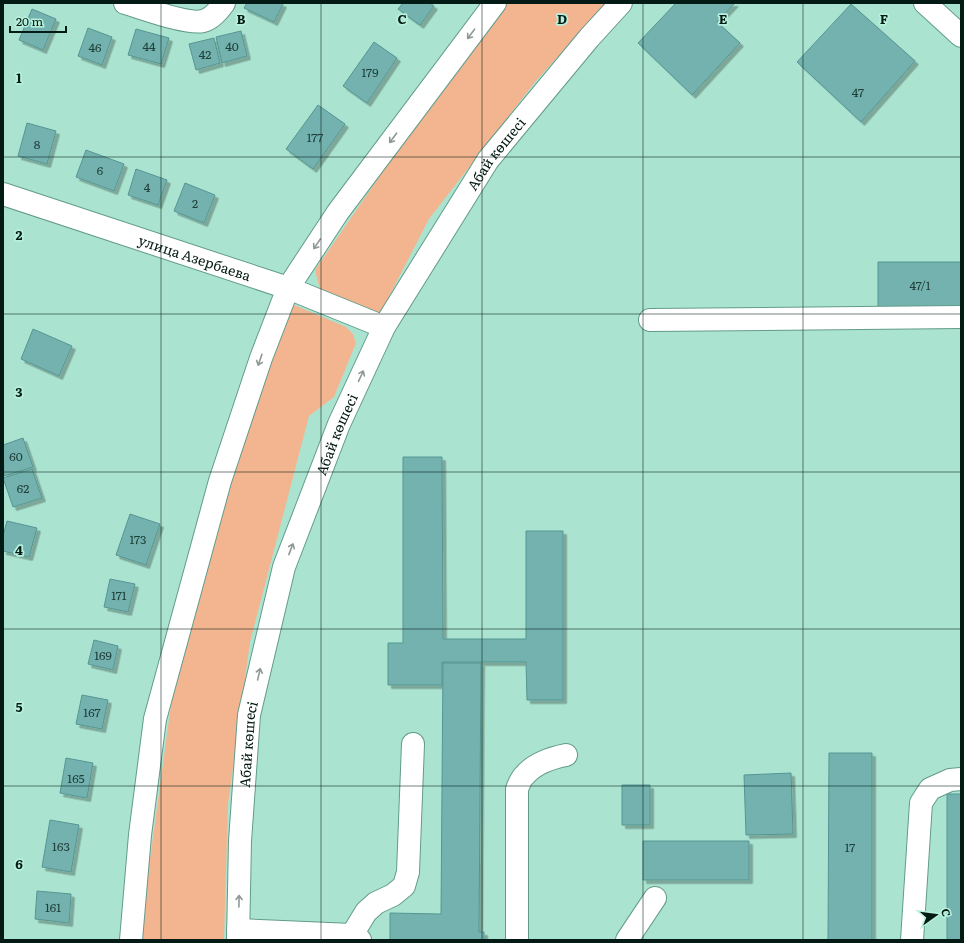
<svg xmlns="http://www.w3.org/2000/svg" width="964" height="943" font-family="Literata,serif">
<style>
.green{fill:#f3b590}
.building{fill:#73b2af;stroke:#569592;filter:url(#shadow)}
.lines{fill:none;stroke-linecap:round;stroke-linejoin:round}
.minor-casing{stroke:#639b89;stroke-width:24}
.minor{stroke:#fff;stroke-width:22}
.oneway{stroke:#8e9895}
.grid{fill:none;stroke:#041a14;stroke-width:1;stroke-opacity:0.55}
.labels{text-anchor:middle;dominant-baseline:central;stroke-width:3.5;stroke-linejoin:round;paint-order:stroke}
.number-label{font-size:12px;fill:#20403b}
.street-label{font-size:14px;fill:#041a14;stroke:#b7f1dd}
.grid-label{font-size:13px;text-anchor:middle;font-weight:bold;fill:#041a14;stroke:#b7f1dd;stroke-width:3.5;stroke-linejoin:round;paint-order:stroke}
</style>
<defs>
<filter id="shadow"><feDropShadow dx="3.5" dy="3.5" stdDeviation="0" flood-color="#0004"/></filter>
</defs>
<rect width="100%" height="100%" fill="#aae4d0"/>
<path class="green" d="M505 3H606L535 82 429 219 381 312 372 316 320 290 315 270 395 154Z
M294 305 346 327 353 334 356 343 334 397 309 416 250 642 228 804 224 940H139L176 668 281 316Z"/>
<path class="building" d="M247 3H281L283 4 274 22 244 8Z
M403 3H430L434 6 420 25 398 9Z
M676 3H735L717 22 740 43 692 95 638 43Z
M851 4 915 61 861 122 797 62Z
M32 9 56 19 43 50 19 40Z
M88 28 112 37 102 65 78 56Z
M136 29 169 38 161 64 128 55Z
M241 31 247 56 222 63 216 37Z
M214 38 220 63 196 70 189 44Z
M374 42 397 58 367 103 343 86Z
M318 105 345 124 313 169 286 149Z
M27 123 56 131 47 164 18 156Z
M86 150 124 164 114 191 76 177Z
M136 169 167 180 158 205 128 195Z
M185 183 215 195 204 223 174 211Z
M878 262H961V308H878Z
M33 329 72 346 59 376 21 359Z
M23 438 33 467 4 476 3 445Z
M403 457H442L443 639H526V531H563V700H527L526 662H442V685H388V643H403Z
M32 469 42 498 13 507 3 478Z
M130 514 160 524 146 565 116 555Z
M7 521 37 528 29 557 3 551V536Z
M110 579 135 584 128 612 104 607Z
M94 640 118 646 113 670 88 664Z
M443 663H481L479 932H484V940H390V913L441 914Z
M82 695 108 700 102 729 76 724Z
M829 753H872V940H828Z
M66 758 93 763 87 798 60 793Z
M791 773 793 834 746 835 744 775Z
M622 785H650V825H622Z
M947 794H961V940H947Z
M50 820 79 825 71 872 42 867Z
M643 841H749V880H643Z
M37 891 71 894 69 923 35 919Z"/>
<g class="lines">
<defs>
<g id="minor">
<path d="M125 3C143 8 187 25 203 21 212 19 219 10 224 3"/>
<path d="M925 3 961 36"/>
<path id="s1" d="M3 194 288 288 384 327"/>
<path d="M650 320 961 317"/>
<path d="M238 930 352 935 360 940"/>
<path d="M352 935 366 912 376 903 393 895 404 886 408 872 413 744"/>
<path d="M131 940 140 835 155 719 220 481 261 358 288 288 338 212 495 3"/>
<path id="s2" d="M238 940 240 841 249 715 284 567 339 424 384 327 488 160 589 38 621 3"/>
<path d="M517 940V789C519 784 521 778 525 775 535 763 551 758 566 755"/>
<path d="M627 940 655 898"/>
<path d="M912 940 921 803 930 789 950 780 961 779"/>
</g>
</defs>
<use href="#minor" class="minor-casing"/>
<use href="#minor" class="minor"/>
</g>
<defs><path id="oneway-shaft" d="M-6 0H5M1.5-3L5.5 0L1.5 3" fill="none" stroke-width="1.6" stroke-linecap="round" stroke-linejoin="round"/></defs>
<g class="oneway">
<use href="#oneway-shaft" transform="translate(471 34) rotate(127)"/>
<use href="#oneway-shaft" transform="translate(393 138) rotate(127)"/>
<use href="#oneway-shaft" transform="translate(317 244) rotate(124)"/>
<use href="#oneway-shaft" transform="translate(260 360) rotate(109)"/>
<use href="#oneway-shaft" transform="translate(361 376) rotate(-65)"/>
<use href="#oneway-shaft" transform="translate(291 549) rotate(-69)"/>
<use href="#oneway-shaft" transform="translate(259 674) rotate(-77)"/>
<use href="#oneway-shaft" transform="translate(239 901) rotate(-89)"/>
</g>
<path class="grid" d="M161 3V940M321 3V940M482 3V940M643 3V940M803 3V940M3 157H961M3 314H961M3 472H961M3 629H961M3 786H961"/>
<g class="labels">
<g class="number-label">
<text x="149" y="46">44</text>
<text x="232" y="46">40</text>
<text x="95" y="47">46</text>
<text x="205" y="54">42</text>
<text x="370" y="72">179</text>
<text x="858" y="92">47</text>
<text x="315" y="137">177</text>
<text x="37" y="144">8</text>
<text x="100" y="170">6</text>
<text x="147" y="187">4</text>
<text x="195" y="203">2</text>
<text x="920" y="285">47/1</text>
<text x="16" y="456">60</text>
<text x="23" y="488">62</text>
<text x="138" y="539">173</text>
<text x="119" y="595">171</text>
<text x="103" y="655">169</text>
<text x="92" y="712">167</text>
<text x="76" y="778">165</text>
<text x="61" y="846">163</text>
<text x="850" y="847">17</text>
<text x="53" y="907">161</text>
</g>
<g class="street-label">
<text stroke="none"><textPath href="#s2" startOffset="844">Абай көшесі</textPath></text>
<text stroke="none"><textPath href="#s1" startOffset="202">улица Азербаева</textPath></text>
<text stroke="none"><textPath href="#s2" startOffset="520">Абай көшесі</textPath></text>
<text stroke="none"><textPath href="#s2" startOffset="196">Абай көшесі</textPath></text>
</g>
</g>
<g class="grid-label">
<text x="241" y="24">B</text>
<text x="402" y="24">C</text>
<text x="562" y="24">D</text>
<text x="723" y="24">E</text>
<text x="884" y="24">F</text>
<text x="19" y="83">1</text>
<text x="19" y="240">2</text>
<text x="19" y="397">3</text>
<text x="19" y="555">4</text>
<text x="19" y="712">5</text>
<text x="19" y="869">6</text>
</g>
<rect width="964" height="943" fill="none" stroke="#041a14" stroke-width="8"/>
<g transform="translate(936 915) rotate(76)" stroke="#b7f1dd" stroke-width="3" paint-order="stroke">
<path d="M0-3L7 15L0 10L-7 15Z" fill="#041a14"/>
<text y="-6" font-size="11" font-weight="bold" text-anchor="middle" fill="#041a14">С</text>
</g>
<path d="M10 26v6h56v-6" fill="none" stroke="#041a14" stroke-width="2"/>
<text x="16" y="26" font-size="12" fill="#041a14" stroke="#b7f1dd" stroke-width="3" paint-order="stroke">20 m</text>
</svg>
